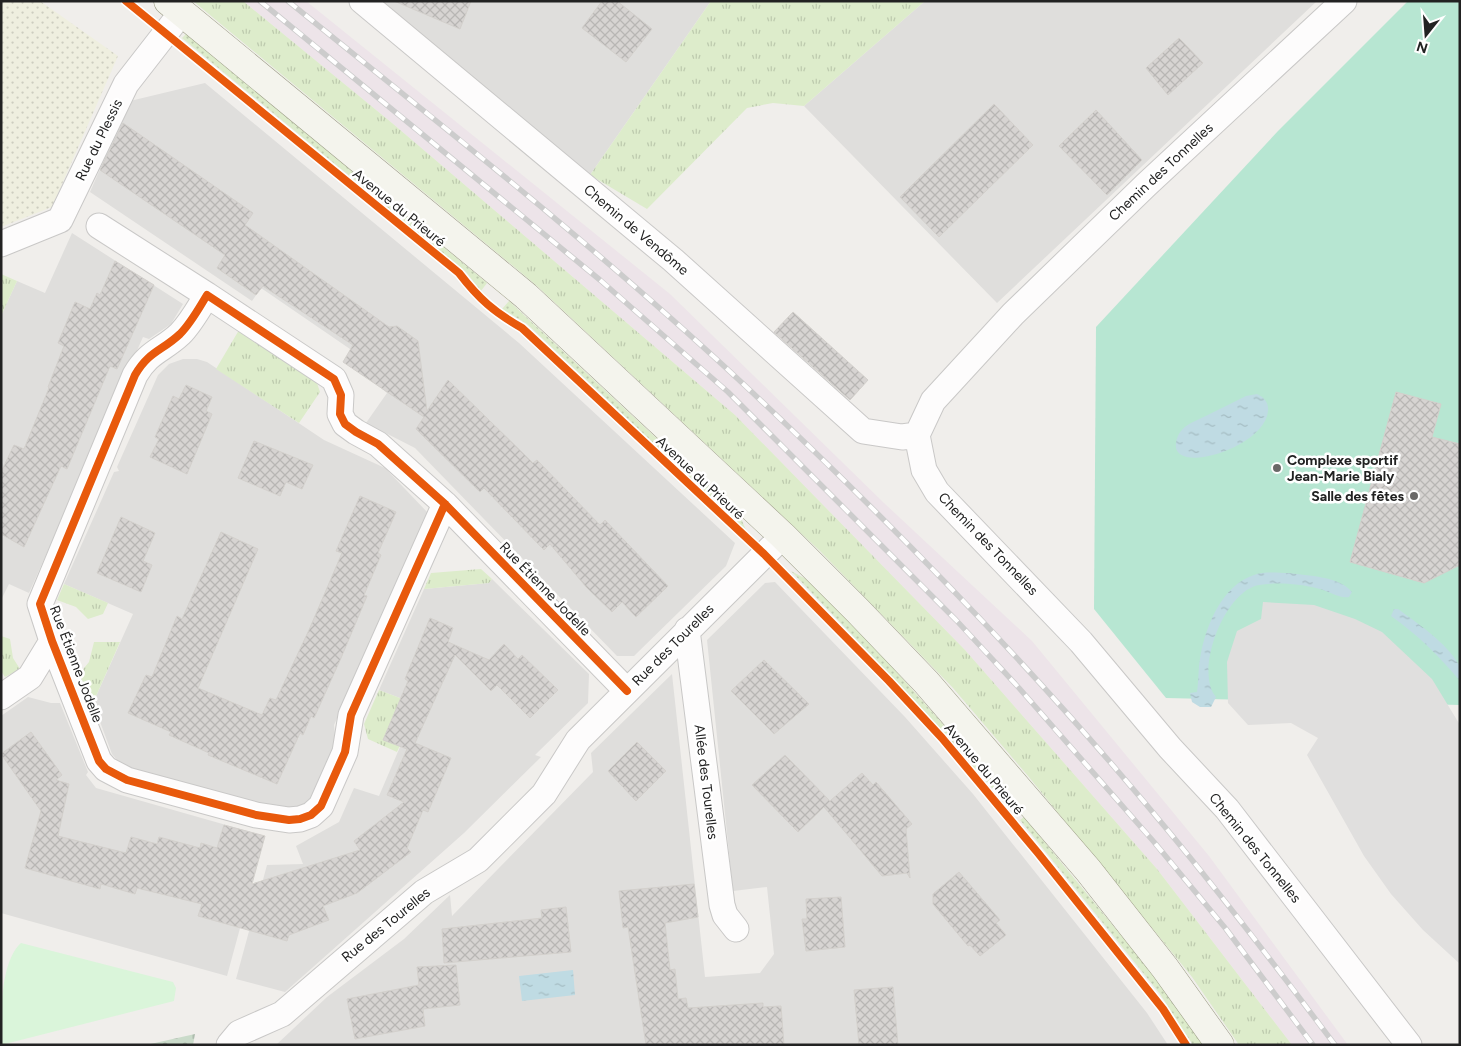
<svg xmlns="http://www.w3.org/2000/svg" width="1461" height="1046" font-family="Figtree,sans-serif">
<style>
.residential{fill:#dfdedc}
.industrial{fill:#ede4e9}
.farmland{fill:url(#farmland-dots)}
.grass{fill:url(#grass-tufts)}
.cemetery{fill:url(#cemetery-stones)}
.park{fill:#daf5da}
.garden{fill:url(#garden-dots)}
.pitch{fill:#b7e6d2}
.parking{fill:#e0dfde}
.water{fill:url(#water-ripples)}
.building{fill:url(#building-cross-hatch);stroke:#d3d0cc}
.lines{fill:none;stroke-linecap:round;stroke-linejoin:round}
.street-casing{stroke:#c9c8c7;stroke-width:27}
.secondary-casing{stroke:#999a82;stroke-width:29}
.street{stroke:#fdfcfc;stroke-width:25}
.secondary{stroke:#f4f4ed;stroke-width:28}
.rail-casing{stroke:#ccc;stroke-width:5.5}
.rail{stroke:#fff;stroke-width:4;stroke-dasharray:11;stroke-linecap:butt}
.cycleway-casing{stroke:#fff;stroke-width:11}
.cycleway{stroke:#e8590c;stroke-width:8}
.poi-dot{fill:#6a6968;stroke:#fff;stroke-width:2}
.labels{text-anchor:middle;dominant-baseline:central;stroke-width:5;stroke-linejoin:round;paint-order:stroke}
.street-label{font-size:14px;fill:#222;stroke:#fff}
.poi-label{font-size:14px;font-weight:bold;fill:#222;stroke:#fff;text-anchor:start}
</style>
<defs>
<pattern id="farmland-dots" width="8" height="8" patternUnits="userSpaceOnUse" patternTransform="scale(1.25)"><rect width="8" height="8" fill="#efefdf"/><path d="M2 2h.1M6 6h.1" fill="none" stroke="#cdcdbf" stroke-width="1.8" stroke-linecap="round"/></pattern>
<pattern id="grass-tufts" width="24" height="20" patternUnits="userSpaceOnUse" patternTransform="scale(1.25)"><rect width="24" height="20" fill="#ddeccb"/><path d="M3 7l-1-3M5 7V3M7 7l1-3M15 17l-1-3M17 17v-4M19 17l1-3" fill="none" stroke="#bdcaae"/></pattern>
<pattern id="cemetery-stones" width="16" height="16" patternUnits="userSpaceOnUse" patternTransform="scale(1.25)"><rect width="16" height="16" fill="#cadbca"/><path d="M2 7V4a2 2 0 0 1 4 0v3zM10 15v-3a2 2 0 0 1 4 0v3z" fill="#adbcad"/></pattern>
<pattern id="garden-dots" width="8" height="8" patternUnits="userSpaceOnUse" patternTransform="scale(1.25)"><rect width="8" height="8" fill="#ddeccb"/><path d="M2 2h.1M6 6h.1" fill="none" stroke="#bdcaae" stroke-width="1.8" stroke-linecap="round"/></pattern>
<pattern id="water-ripples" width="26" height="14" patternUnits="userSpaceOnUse" patternTransform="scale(1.25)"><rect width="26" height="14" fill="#bfdbe3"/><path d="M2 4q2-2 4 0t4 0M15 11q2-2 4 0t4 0" fill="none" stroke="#a4bcc2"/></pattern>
<pattern id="building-cross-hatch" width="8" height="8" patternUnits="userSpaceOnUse" patternTransform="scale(1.25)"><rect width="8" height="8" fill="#d7d4d2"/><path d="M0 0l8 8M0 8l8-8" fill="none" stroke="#b8b6b4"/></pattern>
</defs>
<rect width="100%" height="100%" fill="#f0eeeb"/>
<path class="residential" d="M374 1H711L590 175Z
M925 1H1317L997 303 804 106Z
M205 83 519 343 735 543 726 566 634 656H617L415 448 366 423 387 393 376 384 350 349 261 288 252 301 90 192 130 101Z
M72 233 183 304 171 324 149 339 143 337 29 593 9 584 1 600V316L17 281 45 293Z
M183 359H197L207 362 324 440 385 468 428 513 334 725 336 747 315 794 305 806 290 812 129 769 117 760 112 754 93 703 133 614 64 584 114 472 119 471 117 467 158 375 169 364Z
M492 579 589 674 588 703 535 755 541 757 464 833 285 992 236 979 267 865 303 864 296 846 339 822 354 788 379 796 418 705 379 690 424 589 489 583Z
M775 582 905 717 973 794 1147 1013 1168 1045H276L327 997 404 939 450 895 452 916 593 772 591 753 672 674 705 977 760 973 774 954 767 887 733 891 707 640 765 583Z
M28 697 51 703H60L88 772 86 775 96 788 265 836 227 976 1 913V716Z"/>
<path class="industrial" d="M243 1H306L670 294 884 503 1032 641 1209 856 1348 1045H1292L1157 869 965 650 735 415 392 123Z"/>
<path class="farmland" d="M1 1H40L118 56 52 207 1 227Z"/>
<path class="grass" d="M193 1H243L392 123 735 415 965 650 1157 869 1292 1045H1239L1192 977 1028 776 953 688 820 551 536 285Z
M711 1H925L804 106 773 103 747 108 647 209 590 175Z
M1 274 17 281 1 316Z
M239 330 316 380 320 392 299 423 216 369Z
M481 569 492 579 489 583 424 589 431 573Z
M64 584 108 603 103 614 88 619 76 607 57 600Z
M1 636 10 639 13 658 20 669 5 677 1 671Z
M94 642H120L93 703 79 674 89 662Z
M379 690 418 705 397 752 368 739 364 724Z"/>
<path class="cemetery" d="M195 1034 193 1045H146Z"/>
<path class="park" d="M21 943 173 982 176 988 174 1001 1 1045C1 1014 0 962 21 943Z"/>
<path class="garden" d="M186 34 487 283 481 291 466 272 182 38Z
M509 301 740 516 746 530 527 324 502 309Z
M791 571 808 580 870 642 1005 794 1000 797 916 702Z
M1024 817 1165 989 1204 1045H1193L1160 994 1020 820Z"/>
<path class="pitch" d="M1408 1H1460V705L1166 698 1094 609 1096 327 1278 131Z"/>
<path class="parking" d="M1263 602 1314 605 1355 619 1382 632 1432 679 1460 725V964L1423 930 1391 894 1364 856 1307 755 1318 738 1291 723 1248 725 1228 703 1227 662 1237 631 1261 619Z"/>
<path class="water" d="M1257 394C1264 397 1269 403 1268 411 1265 448 1171 476 1176 443 1177 434 1183 427 1191 423 1210 414 1228 405 1246 396Z
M1289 573C1308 576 1339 576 1352 592L1349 597C1338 599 1328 590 1316 588 1300 584 1276 582 1259 585 1224 591 1194 672 1216 697L1211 707H1200L1192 702 1190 693 1197 692C1199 679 1198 666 1201 653 1207 623 1223 585 1254 575 1264 571 1278 573 1289 573Z
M1394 609H1398C1418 624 1446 642 1459 665 1461 670 1460 676 1460 681 1439 656 1418 635 1391 616Z
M573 970 575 995 522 1001 519 976Z"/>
<path class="building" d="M394 1H471L460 29Z
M602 1H617L652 29 626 62 582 28Z
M1179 38 1203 63 1168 95 1146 68Z
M994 104 1033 145 939 237 900 197Z
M1096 110 1142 160 1107 195 1059 146Z
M123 123 253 213 245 225 389 327 397 326 418 341 427 411 448 380 533 463 537 460 600 525 605 520 668 586 636 617 622 602 612 612 587 588 550 544 544 550 484 488 480 492 416 429 424 417 343 362 353 345 263 286 256 295 217 268 225 255 100 170Z
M115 261 154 285 117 369 110 366 67 469 61 466 24 547 1 534V472L14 445 24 449 49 388 48 387 64 346 58 343 75 302 90 309 97 293 100 295Z
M793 312 868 380 850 400 774 332Z
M186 385 212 397 206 411 212 414 187 474 150 457 159 439 155 437 173 396 179 399Z
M1396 392 1441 404 1432 437 1460 444V565L1424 583 1350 562Z
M254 441 313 465 302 489 286 482 280 496 238 478Z
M360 496 396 512 378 553 381 555 364 595 367 596 341 658 314 718 311 716 303 735 300 733 277 784 208 755 209 753 169 735 171 732 128 713 146 675 152 677 177 616 182 619 221 532 258 549 198 688 262 715 270 698 276 700 309 630 342 553 336 551Z
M121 517 155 533 143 561 152 565 141 592 97 573Z
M430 618 453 628 448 642 489 660 504 644 518 659 522 655 558 690 530 718 497 685 491 691 455 655 415 743 451 758 428 812 423 810 407 848 411 852 357 893 323 906 329 920 289 935 287 941 198 916 202 904 137 888 135 894 101 884 100 889 25 868 41 811 1 754 31 732 62 775 56 780 69 784 58 836 126 853 131 837 157 844 159 837 200 848 201 843 217 848 224 825 265 836 252 884 360 850 354 841 404 802 387 795 407 749 383 740 408 681 405 679Z
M764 660 809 704 774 734 731 691Z
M637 742 666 771 636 801 608 771Z
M785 755 830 801 862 773 873 785 876 782 912 824 906 829 910 878 907 873 882 876 824 807 798 832 752 785Z
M959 872 1000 920 996 923 1006 935 980 956 970 945 968 946 933 904V894Z
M694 884 698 917 665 923 670 970 675 969 678 999 686 998 688 1008 763 1003V1007L781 1006 784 1045H646L628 927 623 928 619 891Z
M841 897 845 947 806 951 802 919H807L806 899Z
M566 907 571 952 444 963 442 929 542 918 541 910Z
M456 965 460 1005 423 1009 425 1026 355 1039 347 999 419 985 417 967Z
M893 987 898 1045H859L854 990Z"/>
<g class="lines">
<defs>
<path id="street" d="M362 1 673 260 863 431 902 437 917 435
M1344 1 1146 185 1013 314 933 401 917 435 924 470 937 492 1081 642 1170 748 1227 809 1409 1045
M99 226 207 295
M1 244 60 220 126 84 182 12
M445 504 351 715 345 752 321 806 311 815 300 819 289 820 256 815 127 780 106 769 99 761 52 641 40 604 135 375C149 351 162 351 180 334 191 323 199 308 207 295L334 379 341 395 340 414 345 424 356 432 378 444 445 504 627 691
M687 630 722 905 725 915 736 929
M1 697 30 677 52 641
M229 1045 239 1033 282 1014 424 892 478 860 544 794 578 740 783 536"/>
<path id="secondary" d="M168 1 526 296 783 536 858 611 926 682 1088 870 1165 968 1220 1045"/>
</defs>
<use href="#street" class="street-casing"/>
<use href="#secondary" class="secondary-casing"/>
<use href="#street" class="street"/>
<use href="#secondary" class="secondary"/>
<defs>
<path id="rail" d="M260 1 600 280 728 392 956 620 1019 688 1154 842 1226 929 1313 1045
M288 1C441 125 595 246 739 380 890 521 1039 674 1170 833 1227 902 1281 973 1335 1045"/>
</defs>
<use href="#rail" class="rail-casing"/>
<use href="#rail" class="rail"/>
<defs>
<path id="cycleway" d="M126 1 459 273C479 299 494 312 522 328L764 554 889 681 942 738 1038 853 1163 1009 1186 1045
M445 504 351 715 345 752 321 806 311 815 300 819 289 820 256 815 127 780 106 769 99 761 52 641 40 604 135 375C149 351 162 351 180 334 191 323 199 308 207 295L334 379 341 395 340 414 345 424 356 432 378 444 445 504 627 691"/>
</defs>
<use href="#cycleway" class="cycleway-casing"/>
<use href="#cycleway" class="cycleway"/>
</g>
<g class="poi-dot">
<circle cx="1277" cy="468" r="5"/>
<circle cx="1414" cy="496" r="5"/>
</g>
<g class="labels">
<g class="street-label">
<text transform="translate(99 140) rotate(-64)">Rue du Plessis</text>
<text transform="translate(1161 172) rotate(-43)">Chemin des Tonnelles</text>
<text transform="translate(399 208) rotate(39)">Avenue du Prieuré</text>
<text transform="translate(636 230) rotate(40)">Chemin de Vendôme</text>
<text transform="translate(700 478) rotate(43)">Avenue du Prieuré</text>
<text transform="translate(988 544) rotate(46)">Chemin des Tonnelles</text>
<text transform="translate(545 589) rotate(46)">Rue Étienne Jodelle</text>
<text transform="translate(673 645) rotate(-45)">Rue des Tourelles</text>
<text transform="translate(76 664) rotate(69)">Rue Étienne Jodelle</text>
<text transform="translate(984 769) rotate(50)">Avenue du Prieuré</text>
<text transform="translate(706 782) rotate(83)">Allée des Tourelles</text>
<text transform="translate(1255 848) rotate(51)">Chemin des Tonnelles</text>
<text transform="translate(386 925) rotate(-39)">Rue des Tourelles</text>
</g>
<g class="poi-label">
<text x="1287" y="460">Complexe sportif<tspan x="1287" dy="16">Jean-Marie Bialy</tspan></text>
<text x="1404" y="496" text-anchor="end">Salle des fêtes</text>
</g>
</g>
<rect width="1461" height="1046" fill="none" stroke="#222222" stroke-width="5"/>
<g transform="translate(1426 35) rotate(197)" stroke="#ffffff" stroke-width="4" paint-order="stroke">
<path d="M0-4L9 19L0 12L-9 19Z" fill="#222222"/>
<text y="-8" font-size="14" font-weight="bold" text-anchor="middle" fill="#222222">N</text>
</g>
</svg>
